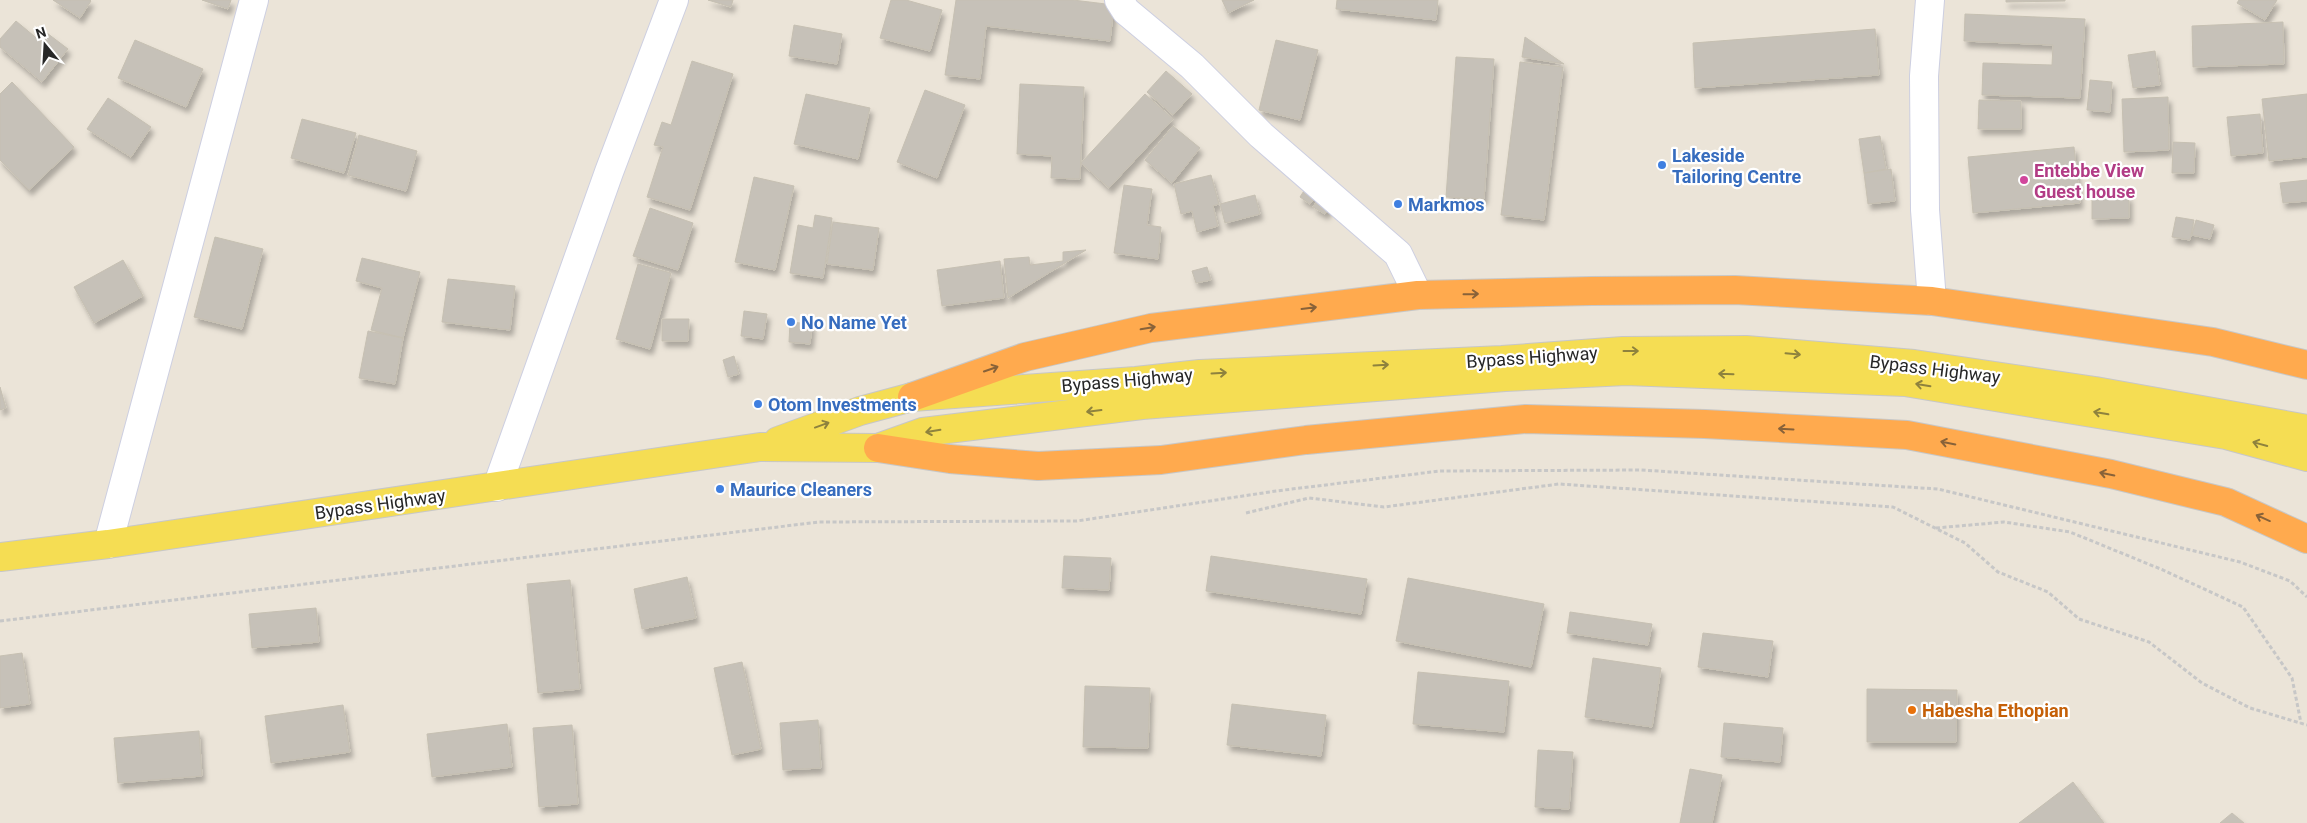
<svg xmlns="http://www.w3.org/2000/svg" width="2307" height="823" font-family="Roboto,sans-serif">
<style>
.building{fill:#c6c1b8;stroke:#c6c0b2;filter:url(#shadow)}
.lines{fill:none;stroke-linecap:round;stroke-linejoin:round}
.minor-casing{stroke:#cdcfe1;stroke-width:30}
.major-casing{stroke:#c7c7c7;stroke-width:30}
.highway-casing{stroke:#c7c7c7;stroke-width:30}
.path{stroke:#c7c7c7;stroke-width:3;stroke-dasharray:4 2.5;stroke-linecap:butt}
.minor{stroke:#fff;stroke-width:28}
.major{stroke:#f5dd53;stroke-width:28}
.highway{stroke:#ffaa4e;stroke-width:28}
.oneway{stroke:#886239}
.oneway2{stroke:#8e823d}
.shop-dot{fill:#3f7fe0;stroke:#fff;stroke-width:2}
.hotel-dot{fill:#d1479c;stroke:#fff;stroke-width:2}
.food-dot{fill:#e8710a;stroke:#fff;stroke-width:2}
.labels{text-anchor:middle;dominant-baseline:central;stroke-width:4.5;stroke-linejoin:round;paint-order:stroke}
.shop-label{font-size:18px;font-weight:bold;fill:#366cbe;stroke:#fff;text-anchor:start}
.hotel-label{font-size:18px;font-weight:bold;fill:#b23c85;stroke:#fff;text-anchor:start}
.street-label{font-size:18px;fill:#272727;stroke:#fff}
.food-label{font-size:18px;font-weight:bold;fill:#c56008;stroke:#fff;text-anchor:start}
</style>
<defs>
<filter id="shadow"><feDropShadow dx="3" dy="5.5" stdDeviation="2.5" flood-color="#0004"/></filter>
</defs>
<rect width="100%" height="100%" fill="#ebe4d8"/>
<path class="building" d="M53 0H90L91 1 80 18Z
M202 0H231L228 9Z
M708 0H733L731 7Z
M891 0H906L942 10 930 51 880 38Z
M956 0H1073L1114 5 1110 41 986 26 980 79 945 75Z
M1222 0H1254L1228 13Z
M1337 0H1438L1436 20 1336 9Z
M2006 0H2065V1L2006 2Z
M2239 0H2277L2265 20 2237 3Z
M1965 14 2085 19 2080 98 1982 95 1983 63 2052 65 2053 45 1964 41Z
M16 21 40 41 47 33 68 49 42 82 0 47V39Z
M2283 22 2284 64 2193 67 2192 26Z
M794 25 842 34 837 64 789 56Z
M1875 29 1879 75 1695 88 1693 43Z
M1525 37 1564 64 1522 57Z
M135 40 203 69 186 107 118 78Z
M1276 40 1318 50 1300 120 1259 110Z
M2155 51 2160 85 2133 88 2128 55Z
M1456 57 1494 59 1484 199 1446 197Z
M692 61 733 74 690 210 647 197 663 147 654 145 662 122 671 125Z
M1520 62 1563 67 1544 220 1501 215Z
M1166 71 1192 94 1173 115 1147 92Z
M2090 80 2112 82 2110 112 2087 110Z
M12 82 74 147 29 190 0 160V94Z
M1020 84 1084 87 1080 179 1051 178 1052 156 1017 154Z
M925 90 965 105 937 178 897 162Z
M806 94 870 108 858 159 794 144Z
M1145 94 1173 119 1109 188 1081 163Z
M2307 94V157L2269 161 2262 99Z
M2168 97 2169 150 2124 152 2122 99Z
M108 98 151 127 131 157 87 129Z
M1979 100 2021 101V129H1978Z
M2260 114 2263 153 2231 156 2227 117Z
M302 119 356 133 344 173 291 158Z
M1173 126 1200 148 1172 183 1145 160Z
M359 135 417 151 406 191 348 175Z
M1880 136 1886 169 1864 173 1859 139Z
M2173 142 2195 143 2194 173H2172Z
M2074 147 2080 203 1973 213 1968 157Z
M1891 169 1895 201 1868 204 1864 173Z
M1211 175 1219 204 1213 206 1218 226 1197 232 1192 211 1181 214 1174 184Z
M754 177 794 186 775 270 735 262Z
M2307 180V201L2283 203 2280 183Z
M1309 183 1320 191 1310 204 1300 197Z
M1124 185 1152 189 1147 225 1161 227 1158 259 1114 253Z
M1322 193 1334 201 1325 214 1313 207Z
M1255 195 1260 214 1225 223 1220 204Z
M2129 196V218L2092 219V197Z
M650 208 693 223 678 270 633 256Z
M815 215 832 218 823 278 790 273 798 225 813 228Z
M2176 217 2194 220 2190 240 2172 237Z
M2196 220 2214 225 2210 239 2192 235Z
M833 222 879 228 873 270 827 264Z
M215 237 263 249 242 329 194 317Z
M1086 250 1008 298 1004 259 1029 257 1030 265 1063 261V252Z
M362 258 420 272 403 338 371 330 382 288 356 281Z
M123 260 143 296 94 323 74 287Z
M1000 261 1004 298 942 306 937 270Z
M638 264 671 273 650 349 616 339Z
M1207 267 1211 280 1196 283 1192 271Z
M448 279 515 286 510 330 442 322Z
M744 311 767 314 763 339 741 336Z
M662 319H689L688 341H662Z
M790 322 812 324 810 344 789 342Z
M368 331 403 338 395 384 359 378Z
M734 356 739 374 728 377 723 360Z
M0 387 6 408 0 410Z
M1064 556 1111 558 1109 590 1062 588Z
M1211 556 1367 579 1361 614 1206 591Z
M687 577 696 618 642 629 634 589Z
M1408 578 1544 604 1531 667 1396 641Z
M570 580 580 689 538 693 527 584Z
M316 608 319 642 252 648 249 614Z
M1570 612 1652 624 1648 645 1567 633Z
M1703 633 1773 641 1768 677 1698 667Z
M22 653 30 704 0 708V656Z
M1593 658 1661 668 1652 727 1585 717Z
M742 662 761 749 732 755 714 668Z
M1418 672 1509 681 1504 732 1413 724Z
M1085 686 1150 688 1148 748 1083 747Z
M1867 689 1957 690 1956 742H1867Z
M1232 704 1326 715 1321 756 1227 745Z
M343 705 350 752 271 763 265 716Z
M818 720 821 768 783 770 780 723Z
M1724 723 1783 728 1780 762 1721 757Z
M507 724 512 767 432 777 427 734Z
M572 725 578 804 539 807 533 728Z
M199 731 202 776 118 783 114 738Z
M1538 750 1573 752 1569 809 1535 807Z
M1690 769 1722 775 1712 823H1680Z
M2073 782 2104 823H2019Z
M2232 813 2244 823H2220Z"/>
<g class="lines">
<defs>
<path id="minor" d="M1119 0 1126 11 1192 66 1261 135 1398 254 1418 295
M1930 0 1924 76 1925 210 1932 301
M497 487 609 172 674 0
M108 544 254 0"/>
<path id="major" d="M778 441 860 411 912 397 1136 381 1200 374 1502 360 1623 351 1746 350 1914 364 2095 391 2307 429
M0 557 108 544 760 447 878 448 923 432 1142 405 1505 377 1626 371 1905 382 2226 435 2307 457"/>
<path id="highway" d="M912 397 1025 357 1151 328 1418 295 1591 291 1735 290 1932 301 2213 342 2307 365
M878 448 950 459 1038 466 1161 460 1306 440 1526 419 1705 424 1907 435 2111 474 2226 502 2307 539"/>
</defs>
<use href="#minor" class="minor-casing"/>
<use href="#major" class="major-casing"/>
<use href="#highway" class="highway-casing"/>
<path class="path" d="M1246 513 1309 498 1384 507 1559 484 1893 507 1965 543 1998 572 2048 592 2079 619 2149 642 2202 683 2250 708 2307 725
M1936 528 2004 522 2070 532 2163 570 2243 607 2292 678 2301 723
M0 621 819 522 1077 521 1276 491 1440 471 1641 470 1938 489 2240 562 2290 581 2307 597"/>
<use href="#minor" class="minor"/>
<use href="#major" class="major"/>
<use href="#highway" class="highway"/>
</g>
<defs><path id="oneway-shaft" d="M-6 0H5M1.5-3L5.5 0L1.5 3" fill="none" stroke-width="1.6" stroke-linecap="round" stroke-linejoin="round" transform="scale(1.25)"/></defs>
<g class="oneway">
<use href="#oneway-shaft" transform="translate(1471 294) rotate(-1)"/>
<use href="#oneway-shaft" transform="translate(1309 308) rotate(-7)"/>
<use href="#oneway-shaft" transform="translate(1148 328) rotate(-10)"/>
<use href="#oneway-shaft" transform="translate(991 369) rotate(-19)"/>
<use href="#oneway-shaft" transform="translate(1786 429) rotate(-177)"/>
<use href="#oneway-shaft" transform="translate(1948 443) rotate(-169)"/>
<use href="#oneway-shaft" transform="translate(2107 474) rotate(-168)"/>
<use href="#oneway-shaft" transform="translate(2263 518) rotate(-156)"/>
</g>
<g class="oneway2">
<use href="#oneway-shaft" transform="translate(1631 351)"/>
<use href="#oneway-shaft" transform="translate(1793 354) rotate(5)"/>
<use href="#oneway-shaft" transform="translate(1381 365) rotate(-3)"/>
<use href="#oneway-shaft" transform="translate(1219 373) rotate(-3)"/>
<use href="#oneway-shaft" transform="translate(1726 374) rotate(-178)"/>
<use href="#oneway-shaft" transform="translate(1923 385) rotate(-171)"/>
<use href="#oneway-shaft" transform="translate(1094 411) rotate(173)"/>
<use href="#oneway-shaft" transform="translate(2101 413) rotate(-170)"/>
<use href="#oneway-shaft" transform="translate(822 425) rotate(-20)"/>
<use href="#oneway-shaft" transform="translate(933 431) rotate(171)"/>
<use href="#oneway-shaft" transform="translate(2260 444) rotate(-165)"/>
</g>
<g class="shop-dot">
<circle cx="1662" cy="165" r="5"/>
<circle cx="1398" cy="204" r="5"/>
<circle cx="791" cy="322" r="5"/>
<circle cx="758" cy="404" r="5"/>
<circle cx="720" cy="489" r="5"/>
</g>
<circle class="hotel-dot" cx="2024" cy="180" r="5"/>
<circle class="food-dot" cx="1912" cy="710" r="5"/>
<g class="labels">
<g class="shop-label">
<text x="1672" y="155">Lakeside<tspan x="1672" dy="21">Tailoring Centre</tspan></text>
<text x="1408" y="204">Markmos</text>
<text x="801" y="322">No Name Yet</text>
<text x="768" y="404">Otom Investments</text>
<text x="730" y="489">Maurice Cleaners</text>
</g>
<g class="hotel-label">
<text x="2034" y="170">Entebbe View<tspan x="2034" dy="21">Guest house</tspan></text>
</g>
<g class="street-label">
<text transform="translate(1532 357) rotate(-4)">Bypass Highway</text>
<text transform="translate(1935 369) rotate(7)">Bypass Highway</text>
<text transform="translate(1127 380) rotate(-5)">Bypass Highway</text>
<text transform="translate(380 504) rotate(-8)">Bypass Highway</text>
</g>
<g class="food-label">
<text x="1922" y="710">Habesha Ethopian</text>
</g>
</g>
<g transform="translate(45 45) rotate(342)" stroke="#ffffff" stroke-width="4" paint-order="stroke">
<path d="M0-4L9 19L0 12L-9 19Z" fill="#272727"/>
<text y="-8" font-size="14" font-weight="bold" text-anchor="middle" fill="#272727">N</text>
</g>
</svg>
